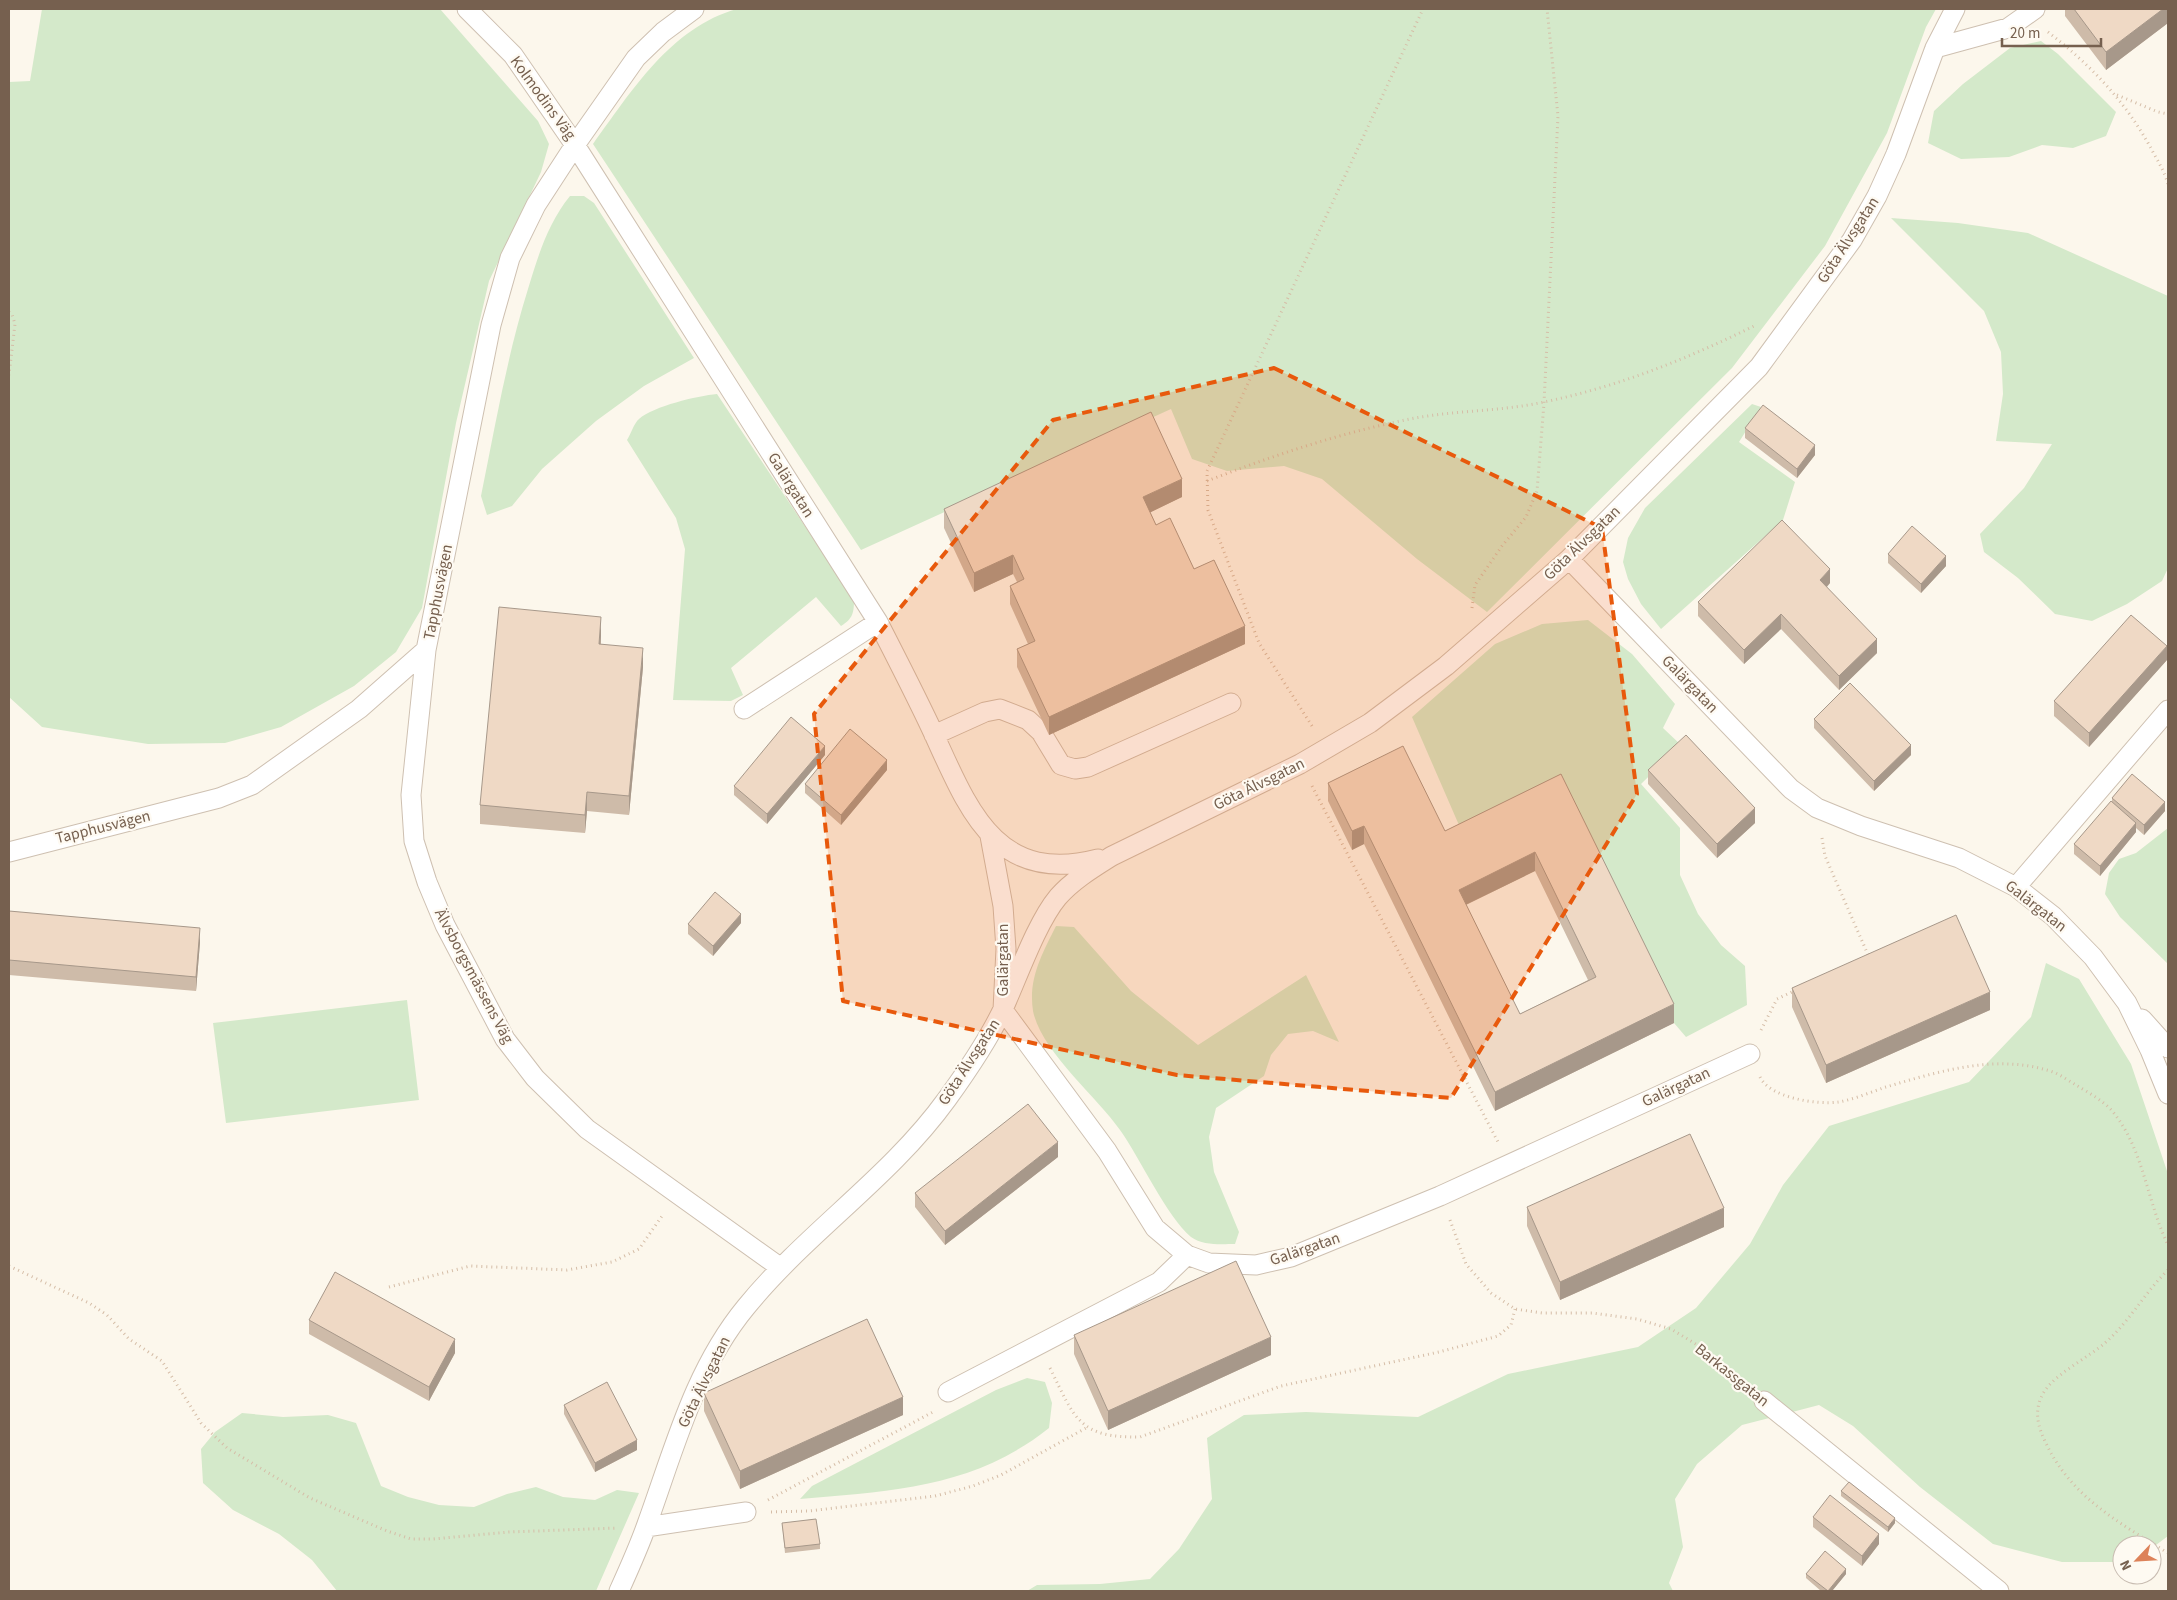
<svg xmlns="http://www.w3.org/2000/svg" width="2177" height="1600" font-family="'Source Sans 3',sans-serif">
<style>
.green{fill:#d4e9ca}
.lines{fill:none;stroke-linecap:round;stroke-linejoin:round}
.lane-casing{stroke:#cec0b1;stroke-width:21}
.path{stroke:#d5bda7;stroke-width:3;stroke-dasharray:1 4;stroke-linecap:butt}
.lane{stroke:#fff;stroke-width:19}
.wall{fill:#cebba9;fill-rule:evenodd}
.shaded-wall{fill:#a7988a}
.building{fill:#efd9c5;stroke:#a7988a;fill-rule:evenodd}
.marked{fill:#e8590c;fill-opacity:0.2;stroke:#e8590c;stroke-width:4;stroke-dasharray:10 6;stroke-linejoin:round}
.labels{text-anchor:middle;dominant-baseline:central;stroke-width:4.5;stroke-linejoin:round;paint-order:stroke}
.street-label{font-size:16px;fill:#76604f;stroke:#fefaf2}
</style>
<rect width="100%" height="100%" fill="#fcf7ec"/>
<path class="green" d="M42 9H440L538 121 549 144 541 172 489 281 456 423 422 608 396 652 354 686 281 727 225 743 148 744 42 727 9 697V82L30 81Z
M737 9H1936L1926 27 1887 133 1825 246 1732 368 1487 612 1417 559 1322 479 1284 466 1227 471 1192 459 1171 409 861 550 593 144C631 92 671 27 737 9Z
M2041 41 2058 54 2116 112 2106 136 2073 148 2042 145 2009 157 1961 159 1928 143 1934 111 1963 84 2010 48Z
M570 196H584L594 203 694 358 644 386 596 421 542 469 512 506 487 515 481 496C495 427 507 356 528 289 538 256 548 223 570 196Z
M1891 218 1958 223 2028 233 2168 296V568L2162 581 2127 604 2092 621 2055 614 2018 578 1984 552 1980 534 2024 488 2052 444 1996 441 2003 394 2001 352 1984 311Z
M717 394 854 600C854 612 853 619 841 626L816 597 731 668 743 695 731 701 673 700 685 549 676 518 627 440C631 434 634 423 639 419 654 406 697 396 717 394Z
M1752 404 1761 407 1739 442 1795 482 1783 520 1661 629 1641 604 1628 579 1623 562 1628 538 1645 508Z
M1588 620 1632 654 1675 704 1663 728 1681 745 1641 784 1680 828V875L1698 914 1721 945 1745 966 1747 1005 1686 1037 1674 1023 1561 793 1465 839 1412 717 1495 644 1542 624Z
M2168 828V964L2120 917 2105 894 2109 873 2119 859 2136 853Z
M1056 926 1074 927 1131 991 1198 1045 1306 975 1339 1042 1313 1031 1288 1034 1271 1055 1264 1076 1216 1108 1209 1137 1214 1172 1239 1232 1235 1244C1222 1244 1203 1246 1191 1237 1167 1217 1140 1158 1120 1130 1097 1097 1041 1051 1033 1011 1028 979 1042 954 1056 926Z
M2046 963 2079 979 2131 1064 2168 1174V1536L2152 1548V1545H2122V1562H2062L1993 1544 1920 1487 1853 1426 1819 1405 1742 1425 1697 1464 1675 1499 1683 1547 1669 1583 1673 1591H1027L1037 1585 1100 1584 1150 1579 1179 1549 1212 1499 1207 1438 1244 1415 1306 1412 1418 1417 1508 1374 1638 1347 1696 1308 1750 1244 1783 1185 1829 1126 1969 1082 2031 1017Z
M407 1000 419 1100 226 1123 213 1023Z
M1027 1378 1045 1382 1052 1403 1049 1428C974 1488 891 1491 800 1499L812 1486 996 1390Z
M242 1413 283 1417 328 1415 356 1423 381 1486 408 1497 439 1505 474 1507 507 1494 536 1487 563 1497 595 1500 617 1490 639 1493 596 1591H337L312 1560 279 1534 233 1510 203 1483 201 1449 215 1432Z"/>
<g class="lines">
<defs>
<path id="lane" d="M467 9 513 55 575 145 636 58 663 32 694 9
M1935 48 2008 28 2035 9
M1569 559 1791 789 1817 808 1861 826 1959 858 2016 887 2053 916 2093 957 2127 1003 2150 1050 2168 1094
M426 650 411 795 414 841 427 882 445 925 505 1039 535 1078 587 1129 781 1268
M744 709 878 622
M934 735 985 712 1000 709 1028 720 1041 732 1061 765 1075 769 1088 767 1231 703
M990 836 1003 906 1006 949 1003 1010 1107 1151 1155 1228 1187 1255 1209 1263 1256 1265 1291 1257 1440 1196 1750 1054
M9 852 219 798 252 785 359 709 426 650 491 325 510 258 536 205 575 145 878 622C896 657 914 692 931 728 967 805 993 886 1098 859
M2016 887 2168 710
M2142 1019 2168 1048
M948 1392 1159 1282 1187 1255
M1764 1401 1999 1591
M646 1527 746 1512
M619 1591C629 1569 639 1547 647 1524 674 1450 694 1370 746 1307 807 1232 890 1178 947 1099 968 1070 989 1039 1004 1007 1018 976 1037 922 1058 897 1073 880 1093 868 1112 856L1300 764 1370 723 1446 666 1569 559 1759 367 1852 240 1877 196 1896 154 1935 48 1955 9"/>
</defs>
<use href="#lane" class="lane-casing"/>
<path class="path" d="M2048 32C2092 66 2127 103 2153 152 2159 163 2165 173 2168 184
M2117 95 2158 112 2168 114
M9 312 12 314 15 324 9 375
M1207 481C1272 456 1337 434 1405 420 1451 410 1499 412 1544 402 1617 387 1687 359 1754 326
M1472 608 1475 585 1502 546 1526 517 1537 491 1544 403 1558 116 1547 9
M1312 726 1259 643 1208 510 1207 471 1423 9
M1312 786 1498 1142
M1822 838 1825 856 1869 957
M1761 1030 1777 999 1796 990
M1760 1077C1770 1098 1817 1105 1839 1102 1855 1099 1871 1092 1886 1087 1940 1071 1998 1053 2053 1072 2061 1075 2069 1081 2076 1085 2089 1093 2104 1101 2113 1112 2144 1150 2147 1202 2168 1245
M1450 1220 1466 1264 1491 1293 1515 1309 1542 1313H1592L1637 1319 1671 1329 1699 1346 1745 1384
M9 1266 89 1303 107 1315 129 1339 162 1361 201 1423 227 1448 310 1498 387 1531 411 1539H433L509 1532 618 1528
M2168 1270C2145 1292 2130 1321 2106 1342 2088 1358 2056 1373 2044 1392 2034 1408 2037 1424 2044 1439 2069 1496 2118 1522 2168 1553
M389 1287 470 1266 567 1270 612 1262 639 1249 662 1216
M1050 1368C1075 1419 1079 1438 1140 1437L1281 1386 1439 1352 1498 1336 1511 1325 1515 1309
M768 1500 933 1412
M771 1512 809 1511 935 1496 973 1486 1001 1475 1086 1428"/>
<use href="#lane" class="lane"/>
</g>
<path class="wall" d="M2065 9H2168V23L2106 70 2065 16Z
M1745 428 1815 455 1797 478 1745 438Z
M1182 497 1150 512 1156 525 1194 569 1245 644 1049 735 1017 667V649L1028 644 1010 604V586L1017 582 1013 574 974 592 944 528V509Z
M1888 554 1946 566 1921 593 1888 563Z
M1830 583 1827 587 1877 653 1839 690 1781 629 1744 664 1698 616V602Z
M601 636V644L643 667 629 815 587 811 585 833 480 824V805Z
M2167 660 2089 747 2054 716V701Z
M1814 719 1911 755 1874 791 1814 728Z
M825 755 767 824 734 795V786Z
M887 770 841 825 805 793V784Z
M1648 770 1755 823 1717 858 1648 784Z
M1561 774 1674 1023 1495 1111 1364 844 1352 850 1328 801V783L1445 831ZM1535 871 1588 980 1520 1014 1466 905Z
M2112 798 2165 811 2144 835 2136 828V832L2100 876 2074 854V844L2112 802Z
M9 911 200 942 196 991 9 975Z
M741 923 713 956 688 934V924Z
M1792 988 1990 1010 1826 1083 1792 1007Z
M1058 1157 945 1245 915 1207V1193Z
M1527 1207 1724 1227 1560 1300 1527 1226Z
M309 1320 455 1353 429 1401 309 1334Z
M1074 1335 1271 1355 1108 1430 1074 1354Z
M704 1393 903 1415 740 1489 704 1411Z
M564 1405 637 1450 595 1472 564 1414Z
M1841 1491 1895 1523 1888 1532 1841 1496Z
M1813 1517 1879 1544 1862 1566 1813 1527Z
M782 1523 820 1544V1549L785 1553Z
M1806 1574H1846L1832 1591H1821L1806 1578Z"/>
<path class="shaded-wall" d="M2163 9H2168V23L2106 70V52Z
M1815 445V455L1797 478V469Z
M1182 479V497L1143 516V497Z
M1013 555V574L974 592V573Z
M1946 556V566L1921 593V584Z
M1830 569V583L1820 594V580Z
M1781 614V629L1744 664V650Z
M601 617V636L599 662V644Z
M1245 626V644L1049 735V717Z
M1877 639V653L1839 690V676Z
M2167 646V660L2089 747V733Z
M643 648V667L629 815V796Z
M1911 745V755L1874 791V781Z
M825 746V755L767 824V814Z
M887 760V770L841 825V815Z
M587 792V811L585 833V815Z
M2165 802V811L2144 835V825Z
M1755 808V823L1717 858V844Z
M2136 823V832L2100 876V866Z
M1364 826V844L1352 850V831Z
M1535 852V871L1459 908V890Z
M741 914V923L713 956V946Z
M200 928V942L196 991V977Z
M1990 992V1010L1826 1083V1065Z
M1674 1004V1023L1495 1111V1092Z
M1058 1142V1157L945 1245V1231Z
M1724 1208V1227L1560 1300V1282Z
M1271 1337V1355L1108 1430V1411Z
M455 1339V1353L429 1401V1387Z
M903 1397V1415L740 1489V1471Z
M637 1440V1450L595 1472V1463Z
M1895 1518V1523L1888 1532V1527Z
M1879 1534V1544L1862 1566V1556Z
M1846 1569V1574L1832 1591H1828Z"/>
<path class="building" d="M2074 9H2163L2106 52Z
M1763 405 1815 445 1797 469 1745 428Z
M1151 412 1182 479 1143 497 1156 525 1170 518 1194 569 1214 560 1245 626 1049 717 1017 649 1035 641 1010 586 1024 579 1013 555 974 573 944 509Z
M1782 520 1830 569 1820 580 1877 639 1839 676 1781 614 1744 650 1698 602Z
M1912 526 1946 556 1921 584 1888 554Z
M499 607 601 617 599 644 643 648 629 796 587 792 585 815 480 805Z
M2131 615 2167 646 2089 733 2054 701Z
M1850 683 1911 745 1874 781 1814 719Z
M791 717 825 746 767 814 734 786Z
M850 729 887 760 841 815 805 784Z
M1686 735 1755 808 1717 844 1648 770Z
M1403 746 1445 831 1561 774 1674 1004 1495 1092 1364 826 1352 831 1328 783ZM1535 852 1596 977 1520 1014 1459 890Z
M2132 774 2165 802 2144 825 2112 798Z
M2111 801 2136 823 2100 866 2074 844Z
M715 892 741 914 713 946 688 924Z
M9 911 200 928 196 977 9 960Z
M1956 915 1990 992 1826 1065 1792 988Z
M1028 1104 1058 1142 945 1231 915 1193Z
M1690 1134 1724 1208 1560 1282 1527 1207Z
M1236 1261 1271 1337 1108 1411 1074 1335Z
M335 1272 455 1339 429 1387 309 1320Z
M867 1319 903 1397 740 1471 704 1393Z
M607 1382 637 1440 595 1463 564 1405Z
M1849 1482 1895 1518 1888 1527 1841 1491Z
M1830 1495 1879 1534 1862 1556 1813 1517Z
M816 1519 820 1544 785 1548 782 1523Z
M1825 1551 1846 1569 1828 1591 1806 1574Z"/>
<path class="marked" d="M1274 368 1602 528 1637 794 1451 1098 1177 1075 843 1001 814 714 1053 420Z"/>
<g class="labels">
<g class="street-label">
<text transform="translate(543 98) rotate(54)">Kolmodins Väg</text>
<text transform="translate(1848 240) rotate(-57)">Göta Älvsgatan</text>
<text transform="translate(791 485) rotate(58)">Galärgatan</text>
<text transform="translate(1582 543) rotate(-44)">Göta Älvsgatan</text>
<text transform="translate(438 592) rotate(-79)">Tapphusvägen</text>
<text transform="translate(1690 684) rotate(46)">Galärgatan</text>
<text transform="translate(1259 784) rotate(-26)">Göta Älvsgatan</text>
<text transform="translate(103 827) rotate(-14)">Tapphusvägen</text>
<text transform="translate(2036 906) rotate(38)">Galärgatan</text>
<text transform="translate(1003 960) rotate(-90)">Galärgatan</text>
<text transform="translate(474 976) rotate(62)">Älvsborgsmässens Väg</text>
<text transform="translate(969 1062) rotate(-57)">Göta Älvsgatan</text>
<text transform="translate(1676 1087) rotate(-25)">Galärgatan</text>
<text transform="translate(1305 1249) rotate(-19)">Galärgatan</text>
<text transform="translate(1732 1375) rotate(39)">Barkassgatan</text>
<text transform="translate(704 1382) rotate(-64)">Göta Älvsgatan</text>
</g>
</g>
<rect width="2177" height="1600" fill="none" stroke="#76604f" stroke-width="20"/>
<g transform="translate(2137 1560) rotate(245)"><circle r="24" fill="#fefaf2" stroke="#c8bcb1"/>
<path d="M0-4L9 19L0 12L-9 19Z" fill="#dd8259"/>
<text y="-8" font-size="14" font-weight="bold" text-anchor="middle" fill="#76604f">N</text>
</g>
<path d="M2002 38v8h99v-8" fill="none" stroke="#76604f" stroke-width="2.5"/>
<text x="2010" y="38" font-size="15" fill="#76604f" stroke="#fefaf2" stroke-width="4" paint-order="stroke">20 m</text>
</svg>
